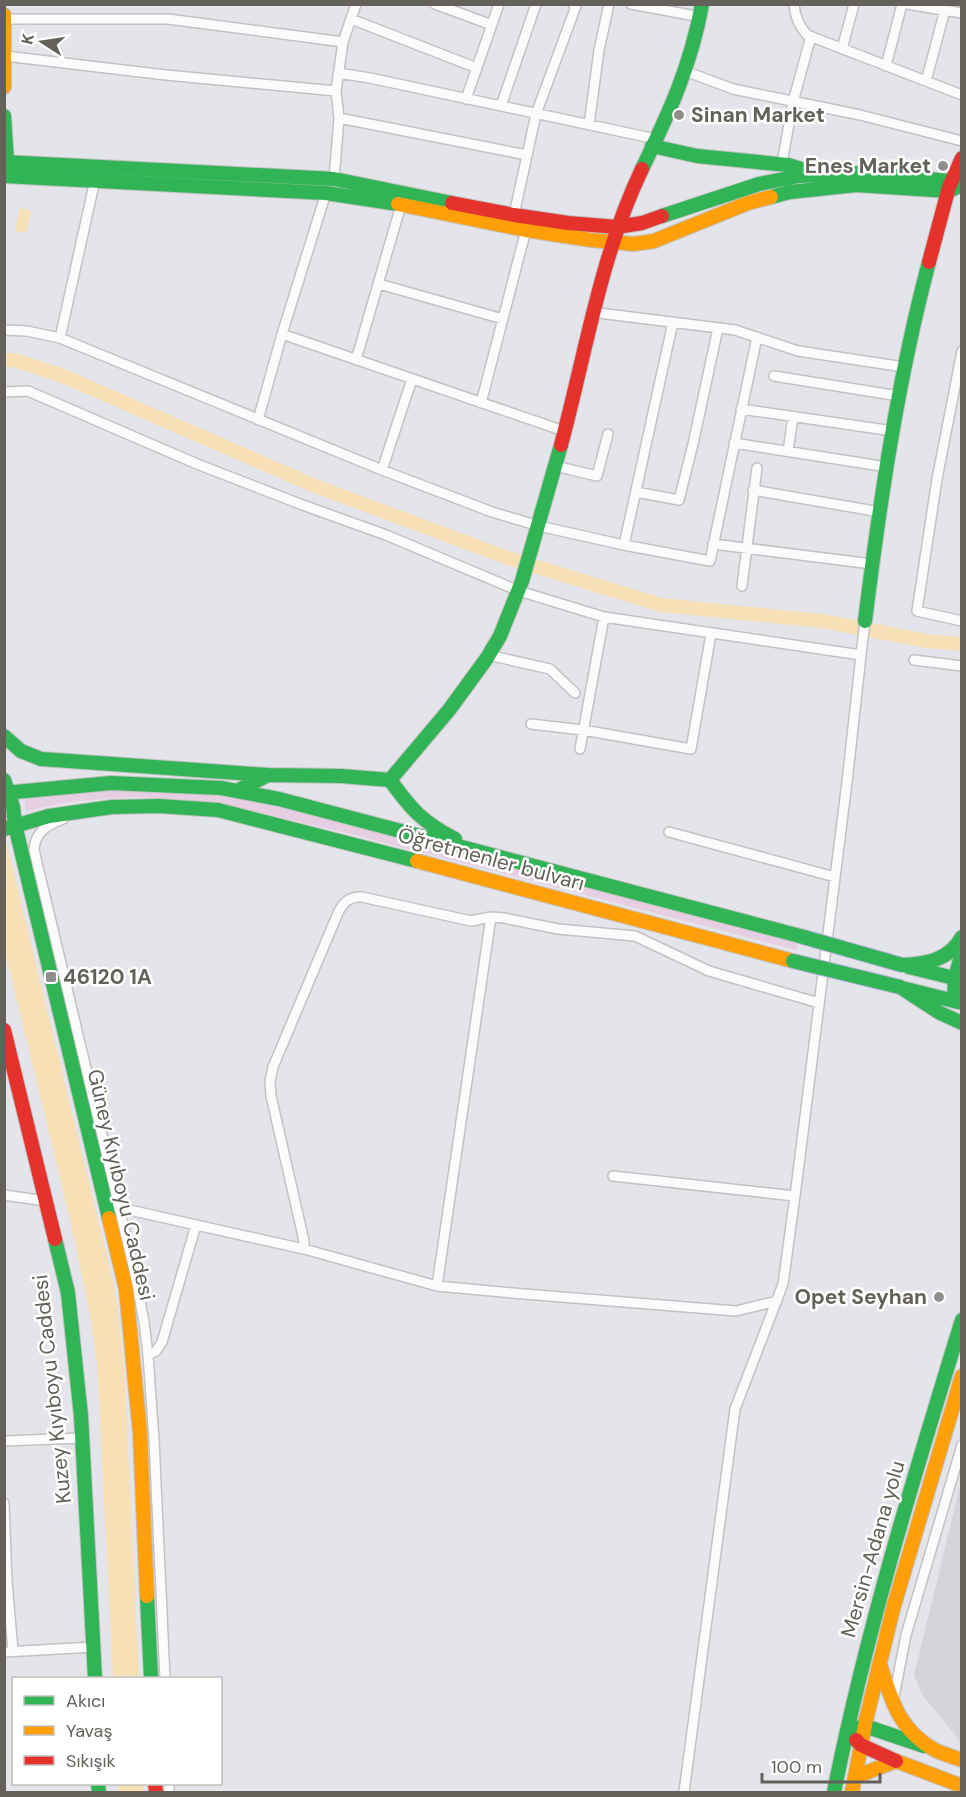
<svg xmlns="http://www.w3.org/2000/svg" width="966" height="1797" font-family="'DM Sans',sans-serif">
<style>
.industrial{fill:#d4d5db}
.green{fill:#e6cee3}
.water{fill:#f7e0b6}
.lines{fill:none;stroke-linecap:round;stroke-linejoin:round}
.river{stroke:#f7e0b6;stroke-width:14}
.street-casing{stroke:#c3c2c3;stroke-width:12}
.fast-casing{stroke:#c3c2c2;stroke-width:16}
.slow-casing{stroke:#c3c2c2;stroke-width:16}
.jam-casing{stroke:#c3c2c2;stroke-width:16}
.street{stroke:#fbfbfc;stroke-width:9}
.fast{stroke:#30b455;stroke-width:14}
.slow{stroke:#ff9f0a;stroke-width:14}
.jam{stroke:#e5322d;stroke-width:14}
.fast-bridge-casing{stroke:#b1b2d4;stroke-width:16;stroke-linecap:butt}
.fast-bridge{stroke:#30b455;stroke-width:14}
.poi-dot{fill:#908f8d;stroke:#fff;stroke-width:2}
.labels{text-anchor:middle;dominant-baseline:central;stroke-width:5;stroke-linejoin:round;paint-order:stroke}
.poi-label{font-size:21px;font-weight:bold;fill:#63615a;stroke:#fff;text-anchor:start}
.street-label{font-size:21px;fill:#63615a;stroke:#fff}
</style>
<rect width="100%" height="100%" fill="#e4e4eb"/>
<path class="industrial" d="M961 1482V1742L923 1696 914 1675Z"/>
<path class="green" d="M126 789 176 791 225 796 274 806 798 942 797 950 355 835 223 804 174 799 126 797 69 802 26 811 24 795Z"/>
<path class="water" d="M20 208 31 211 26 233 15 231Z
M4 832 115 1290 124 1363 139 1678H113L97 1361 88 1305 71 1224 5 951Z
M118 1784H144V1792H118Z"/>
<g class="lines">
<path class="river" d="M4 360H14L63 376 315 486 508 558 661 605 822 621 927 641 962 644"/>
<defs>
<path id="street" d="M435 4 492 25
M631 4 701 17
M794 4C795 17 799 25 807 35L962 95
M907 4 962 13
M5 19H168L343 42
M351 19 477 68
M842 49 854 4
M5 56 166 75 336 91
M886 66 902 4
M685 71 733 89 860 115 962 141
M338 73 370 78 656 139
M926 81 945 10
M466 99 499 4
M501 106 536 4
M339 118 527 155
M589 125 599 50 609 4
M782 163 793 102 811 36
M334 179 339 118 336 91 343 42 356 4
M514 215 536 114 576 6 573 4
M379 284 503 319
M591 312 735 330 798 351 904 367
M4 330 27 331 60 338 382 470 492 512 539 526 624 545 710 561 757 337
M282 334 564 431
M60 338 95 180
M962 351 937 479 917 611 962 621
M356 360 401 205
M774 376 899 396
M4 392 28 391 197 464 300 504 386 535 519 591 604 617 861 655 865 621
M481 403 526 230
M741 409 893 431
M258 420 282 334 326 193
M734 443 887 467
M788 451 793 417
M555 466 597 476 608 434
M382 470 412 379
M753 490 880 512
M636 492 679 500 693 444 718 328
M713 544 872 564
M624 545 673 322
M742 586 757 468
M488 655 550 669 575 693
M914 660 962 666
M531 724 583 730 691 749 711 634
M580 749 604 617
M63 819C47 825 35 832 34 850L135 1274 144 1322 148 1355 154 1440 165 1678
M669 832 835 877
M613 1176 795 1196 847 782 861 655
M4 1195 46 1201
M116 1207 304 1249 437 1286 512 1293 736 1311 777 1301
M304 1249V1241L271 1096 270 1081 273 1067 338 913C343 902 350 896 362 897L471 921 491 917 504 918 558 929 635 936 709 971 819 1003
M437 1286 491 917
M148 1355 156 1351 162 1342 196 1225
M4 1441 82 1438
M4 1503 7 1581 13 1651
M4 1652 94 1647
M893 1702 906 1635 962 1445
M169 1784V1792
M684 1792 735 1409 783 1284 795 1196"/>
<path id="fast" d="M4 116 7 162
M652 146 697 156 788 165 814 173
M4 162 334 179 452 203
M642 169C669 113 691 66 702 4
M4 176 326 193 398 204
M771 197 790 192 856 185 949 191 962 185
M662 216 759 184 799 176 858 173 962 182
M865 621C880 500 898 379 929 262
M4 736 21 751 41 759 268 775 341 776 390 780 449 710 487 658 500 636 522 581 561 445
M4 780 13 807 15 825 109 1218
M390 780C412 810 421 821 455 839
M237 791 268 775
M4 793 111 783 221 788 279 799 800 936
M4 829 49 816 112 807 159 806 218 810 417 861
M902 965C927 964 949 960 962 937
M909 967 962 980
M900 987 940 1013 962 1023
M906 989 962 1003
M954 1001 955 978 962 953
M55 1239 68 1293 81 1416 95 1678
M147 1596 151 1678
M857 1728 865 1726 924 1746
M98 1784 99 1792
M834 1792C866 1632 914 1476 962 1320"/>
<path id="slow" d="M4 15V87
M398 204 526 230 591 240 634 244 654 241 748 203 771 197
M417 861 793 961
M109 1218 126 1289 140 1433 147 1596
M880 1664C891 1700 899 1730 935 1750 943 1754 953 1757 962 1760
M855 1777 896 1761 962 1786
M852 1792 866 1720 893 1609 962 1376"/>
<path id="jam" d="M452 203 514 215 568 223 617 227 642 223 662 216
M929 262 949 187 962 158
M561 445C586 352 600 257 642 169
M4 1030 55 1239
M856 1740 861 1745 896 1761
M155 1784 156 1792"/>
</defs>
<use href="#street" class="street-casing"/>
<use href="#fast" class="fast-casing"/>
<use href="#slow" class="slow-casing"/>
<use href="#jam" class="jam-casing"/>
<use href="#street" class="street"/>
<use href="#fast" class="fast"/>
<use href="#slow" class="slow"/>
<use href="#jam" class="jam"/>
<defs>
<path id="fast-bridge" d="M800 936 902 965
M793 961 900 987"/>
</defs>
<use href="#fast-bridge" class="fast-bridge-casing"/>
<use href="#fast-bridge" class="fast-bridge"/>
</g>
<g class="poi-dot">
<circle cx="679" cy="115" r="6"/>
<circle cx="943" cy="166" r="6"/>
<rect x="45" y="971" width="12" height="12" rx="3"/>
<circle cx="939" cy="1297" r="6"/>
</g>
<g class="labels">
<g class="poi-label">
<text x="691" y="115">Sinan Market</text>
<text x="931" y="166" text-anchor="end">Enes Market</text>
<text x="63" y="977">46120 1A</text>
<text x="927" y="1297" text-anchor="end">Opet Seyhan</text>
</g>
<g class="street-label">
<text transform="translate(491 859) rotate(15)">Öğretmenler bulvarı</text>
<text transform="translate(121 1185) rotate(77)">Güney Kıyıboyu Caddesi</text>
<text transform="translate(52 1389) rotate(-96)">Kuzey Kıyıboyu Caddesi</text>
<text transform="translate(873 1549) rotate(-74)">Mersin-Adana yolu</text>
</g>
</g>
<rect width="966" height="1797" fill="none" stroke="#63615a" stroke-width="12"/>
<rect x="12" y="1677" width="210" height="108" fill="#ffffff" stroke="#c1c0bd" stroke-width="1.5"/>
<rect x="24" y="1696" width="30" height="9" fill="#30b455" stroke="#c1c0bd" stroke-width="1.5"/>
<text x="66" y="1707" font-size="18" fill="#63615a">Akıcı</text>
<rect x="24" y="1726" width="30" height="9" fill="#ff9f0a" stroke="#c1c0bd" stroke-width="1.5"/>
<text x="66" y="1737" font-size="18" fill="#63615a">Yavaş</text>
<rect x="24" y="1756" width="30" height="9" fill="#e5322d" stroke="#c1c0bd" stroke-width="1.5"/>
<text x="66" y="1767" font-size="18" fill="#63615a">Sıkışık</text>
<g transform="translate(42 42) rotate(282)" stroke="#ffffff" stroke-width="4.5" paint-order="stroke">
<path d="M0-4.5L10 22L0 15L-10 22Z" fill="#63615a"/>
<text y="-9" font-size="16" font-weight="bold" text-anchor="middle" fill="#63615a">K</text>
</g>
<path d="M762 1773v9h118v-9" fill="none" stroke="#63615a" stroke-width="3"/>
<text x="771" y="1773" font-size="18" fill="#63615a" stroke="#ffffff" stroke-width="4.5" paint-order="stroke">100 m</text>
</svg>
